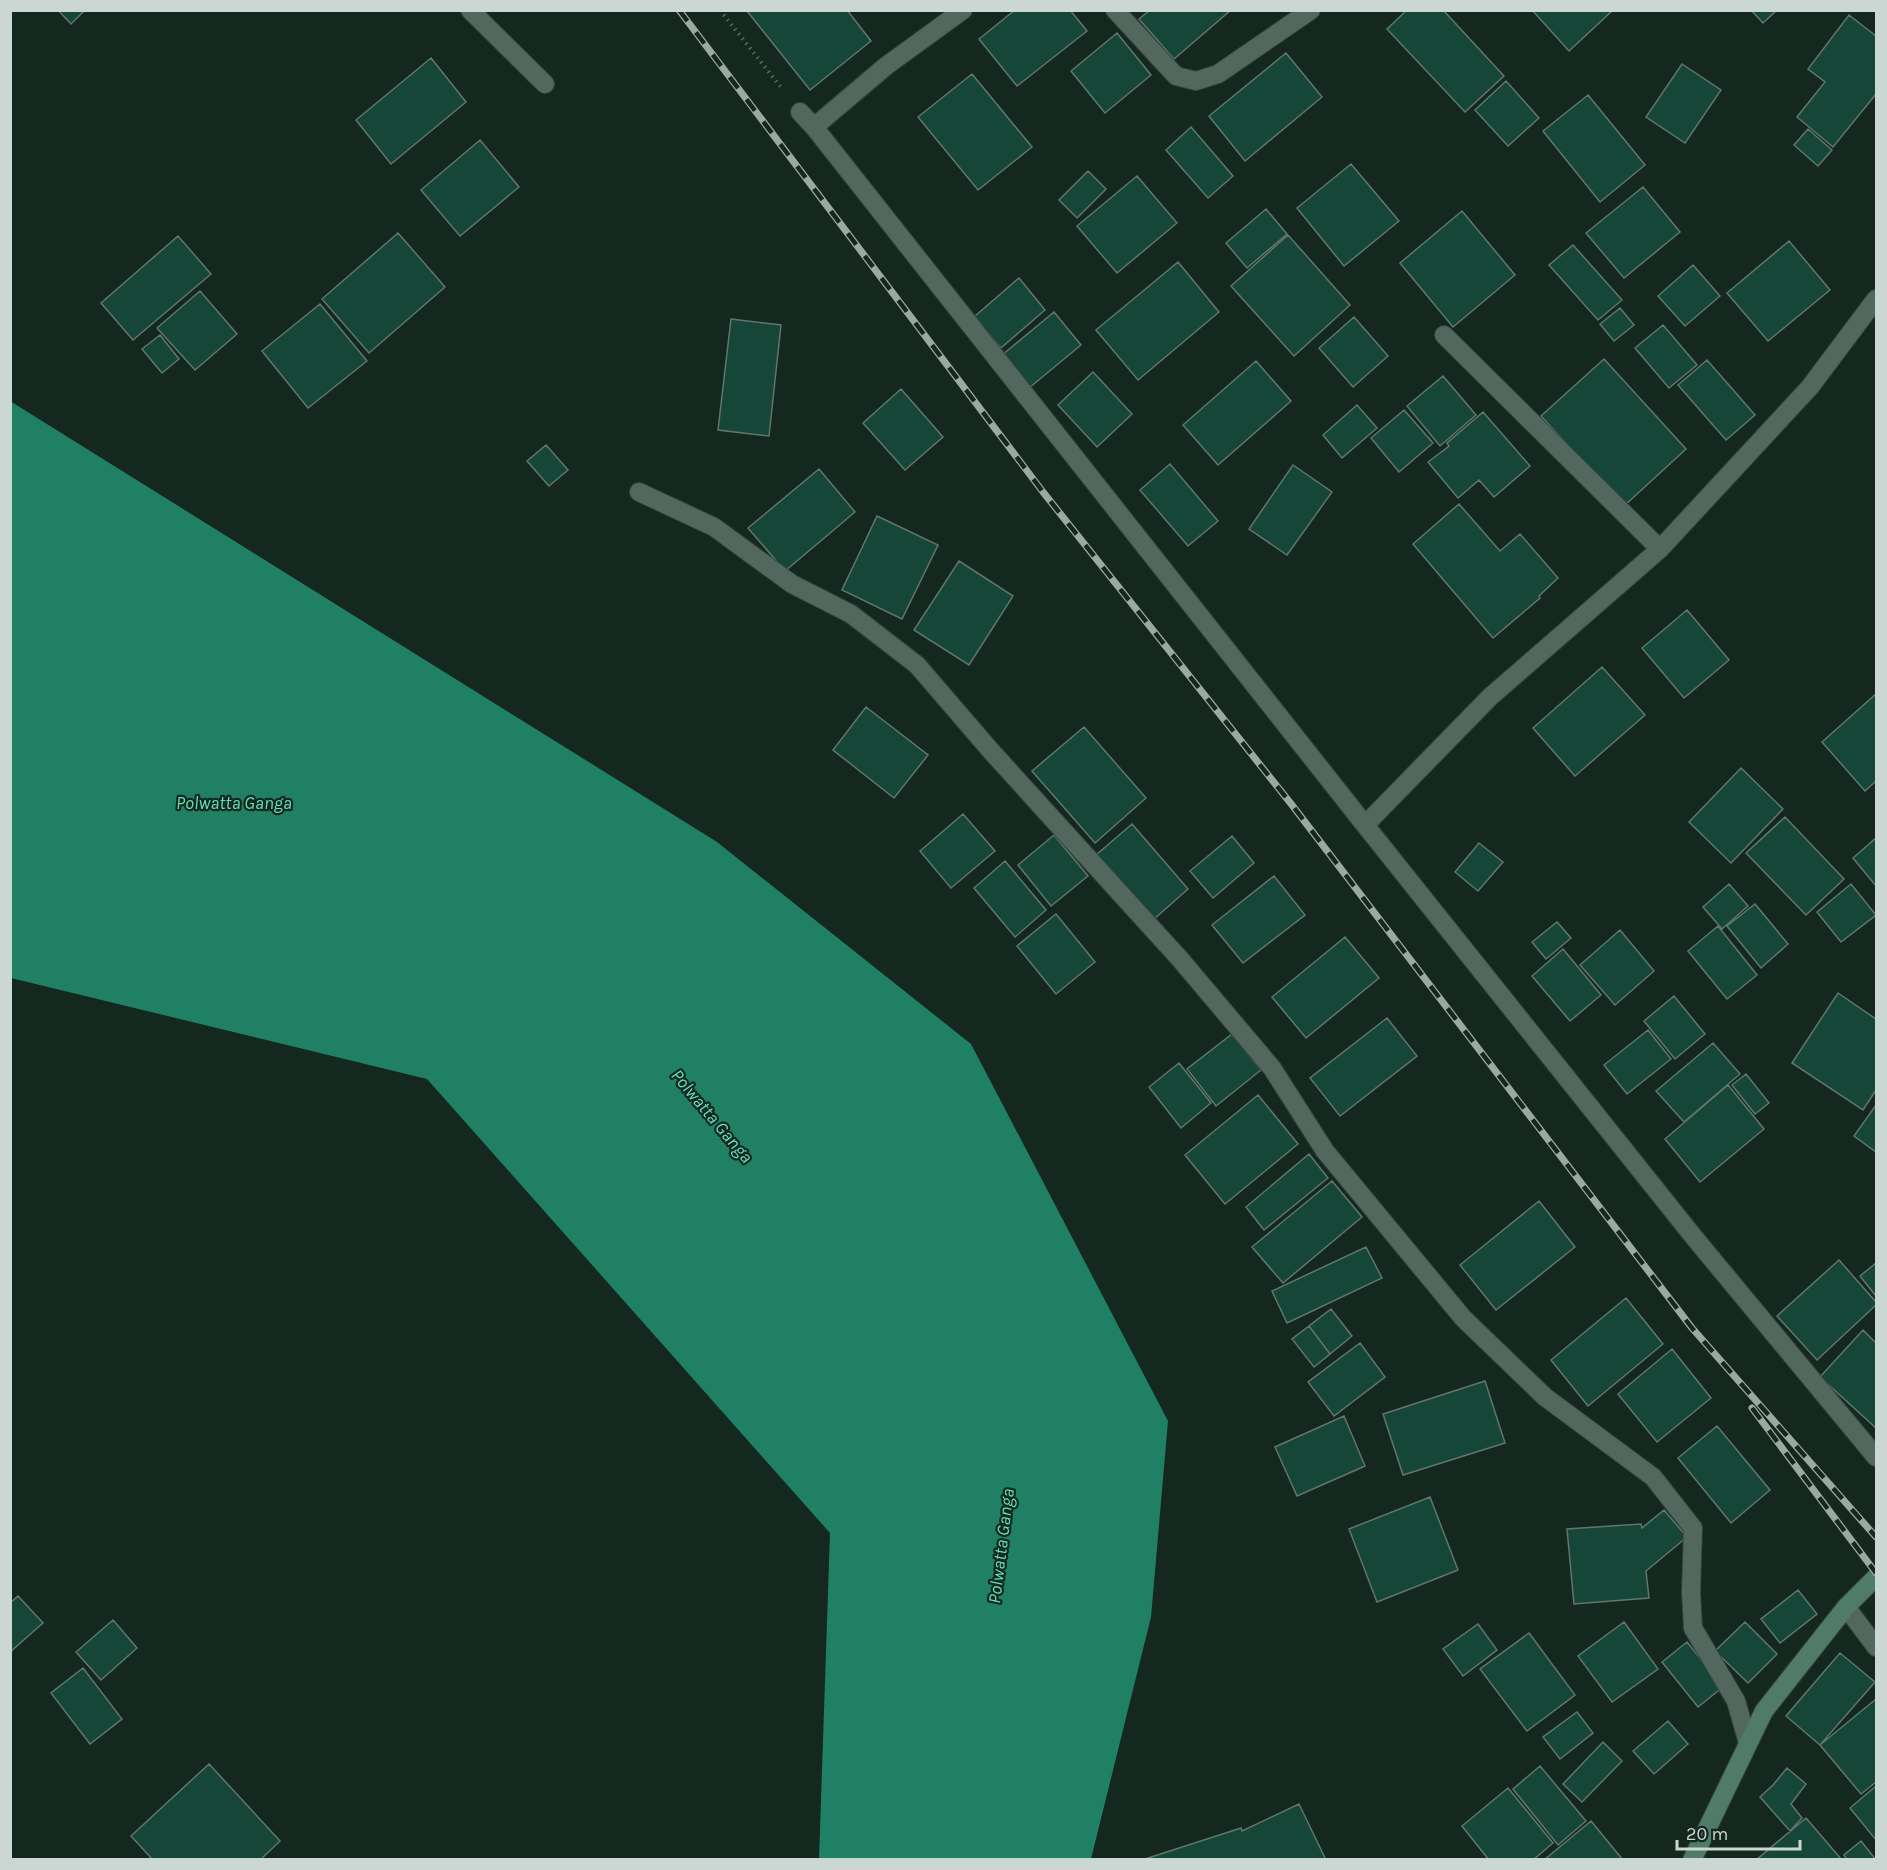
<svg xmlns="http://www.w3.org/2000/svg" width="1887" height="1870" font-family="Karla,sans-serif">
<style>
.water{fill:#1f8063}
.building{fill:#164637;stroke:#60766d;stroke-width:1.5}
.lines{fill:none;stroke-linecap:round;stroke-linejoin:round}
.street-casing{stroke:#36443e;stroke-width:20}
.secondary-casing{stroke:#36443e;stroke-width:20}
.path{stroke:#586962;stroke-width:4;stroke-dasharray:1.5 4.5;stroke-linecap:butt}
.street{stroke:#52685f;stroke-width:18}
.secondary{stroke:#507b6b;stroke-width:18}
.rail-casing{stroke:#9ba9a3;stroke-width:7}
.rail{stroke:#142820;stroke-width:4.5;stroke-dasharray:14;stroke-linecap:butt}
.labels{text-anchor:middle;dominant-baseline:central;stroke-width:4.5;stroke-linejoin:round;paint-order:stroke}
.water-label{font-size:18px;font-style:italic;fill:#64e2b8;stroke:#142820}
</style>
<rect width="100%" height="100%" fill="#142820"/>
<path class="water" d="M10 401 717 842 971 1044 1168 1421 1151 1617 1091 1859H819L830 1533 427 1079 11 978Z"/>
<path class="building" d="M58 10H85L71 24Z
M748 10H847L871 41 810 90 747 11Z
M1015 10H1070L1087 31 1017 86 979 39Z
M1150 10H1231L1174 59 1139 19Z
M1407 10H1443L1504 76 1465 112 1387 29Z
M1532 10H1613L1569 51Z
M1751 10H1777L1763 23Z
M1849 15 1876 36V94L1833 147 1797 117 1825 82 1808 69Z
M1117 33 1151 75 1105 113 1071 71Z
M1286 53 1322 97 1245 161 1209 116Z
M431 58 466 102 391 164 356 120Z
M1682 64 1721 90 1685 143 1646 117Z
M972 74 1032 147 978 190 918 117Z
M1506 81 1539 118 1508 146 1475 110Z
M1588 95 1645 165 1600 202 1543 131Z
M1191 127 1233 176 1208 198 1166 150Z
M1808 129 1832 150 1818 166 1794 145Z
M480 140 519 187 460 236 421 190Z
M1351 164 1399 221 1344 266 1297 208Z
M1088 171 1106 189 1077 218 1059 200Z
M1137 176 1177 223 1117 273 1077 226Z
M1643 187 1680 232 1624 278 1586 233Z
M1266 209 1287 234 1247 268 1226 243Z
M1462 211 1515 275 1453 327 1400 263Z
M398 233 445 287 369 353 322 299Z
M1288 235 1350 305 1294 356 1231 286Z
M178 236 211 274 133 340 101 303Z
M1789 241 1830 290 1768 341 1727 293Z
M1573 245 1622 300 1598 320 1549 265Z
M1178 262 1219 312 1138 380 1096 330Z
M1693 265 1720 296 1685 326 1658 296Z
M1019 278 1045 310 1001 348 974 317Z
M200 291 237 334 195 370 157 328Z
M320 304 367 361 308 408 262 351Z
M1620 308 1634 325 1614 341 1600 324Z
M1054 312 1081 345 1029 388 1002 355Z
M1354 317 1388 356 1353 387 1319 348Z
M731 319 781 325 769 436 718 430Z
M1663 325 1697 365 1669 388 1635 348Z
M160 335 179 359 162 373 142 349Z
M1604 359 1686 449 1624 506 1541 416Z
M1707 360 1755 415 1726 440 1678 385Z
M1256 361 1291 401 1218 465 1183 425Z
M1093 372 1132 414 1097 447 1058 405Z
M1443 376 1476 415 1440 446 1407 406Z
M901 389 943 437 905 470 863 423Z
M1357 405 1377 428 1342 458 1323 435Z
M1404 410 1433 443 1399 472 1371 438Z
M1483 412 1530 466 1494 497 1479 480 1458 498 1428 462 1449 446 1447 443Z
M546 445 568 470 549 486 527 461Z
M1170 464 1218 521 1188 546 1140 490Z
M1293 465 1332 492 1287 555 1249 529Z
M819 469 855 512 785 571 748 528Z
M1459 504 1500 551 1520 534 1558 578 1539 596 1540 598 1493 638 1413 544Z
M877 516 938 545 902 619 842 590Z
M959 561 1013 596 969 665 914 630Z
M1687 610 1729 660 1684 698 1642 648Z
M1602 667 1645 715 1575 776 1533 728Z
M1876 694V781L1865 791 1822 742Z
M866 707 928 755 894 798 833 750Z
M1084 727 1146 798 1095 843 1032 771Z
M1741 768 1783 809 1731 863 1689 822Z
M963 814 995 851 951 888 920 851Z
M1785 817 1844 879 1806 915 1746 853Z
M1132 824 1188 889 1153 920 1096 855Z
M1054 835 1088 876 1051 906 1018 865Z
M1232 836 1254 863 1213 898 1190 871Z
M1876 838V886L1853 858Z
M1479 843 1503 862 1478 891 1455 872Z
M1005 861 1046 910 1015 937 974 888Z
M1274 876 1305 915 1243 963 1212 925Z
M1729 884 1748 906 1722 929 1703 907Z
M1851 884 1876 915 1841 942 1817 912Z
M1755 904 1788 944 1761 968 1727 926Z
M1056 914 1095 962 1056 994 1017 946Z
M1557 922 1571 938 1546 959 1532 942Z
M1718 926 1757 975 1727 999 1688 951Z
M1620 930 1654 971 1615 1005 1580 965Z
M1345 937 1379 978 1306 1038 1272 997Z
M1563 949 1601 995 1570 1021 1532 976Z
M1838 993 1876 1019V1090L1863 1110 1792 1063Z
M1674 996 1705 1034 1675 1059 1644 1021Z
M1387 1018 1417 1056 1340 1116 1310 1078Z
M1648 1030 1671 1059 1627 1094 1604 1065Z
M1232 1034 1261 1070 1216 1106 1187 1069Z
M1713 1043 1740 1074 1684 1122 1656 1091Z
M1179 1063 1211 1103 1181 1128 1149 1087Z
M1746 1074 1769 1103 1755 1114 1732 1085Z
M1728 1085 1764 1129 1700 1182 1665 1139Z
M1258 1095 1298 1144 1225 1204 1185 1155Z
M1876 1105V1152L1854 1136Z
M1309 1154 1328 1178 1264 1230 1246 1207Z
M1332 1181 1362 1217 1283 1283 1252 1247Z
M1539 1201 1575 1247 1496 1310 1460 1265Z
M1366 1247 1382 1278 1287 1323 1272 1291Z
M1839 1260 1876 1302V1305L1817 1360 1777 1316Z
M1876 1263V1296L1860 1276Z
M1626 1298 1663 1344 1588 1406 1551 1360Z
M1331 1309 1352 1336 1330 1354 1309 1326Z
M1309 1326 1330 1354 1314 1367 1292 1339Z
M1863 1330 1876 1343V1428L1820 1377Z
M1360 1343 1385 1377 1334 1416 1308 1382Z
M1672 1349 1711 1398 1657 1442 1618 1394Z
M1485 1381 1505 1443 1403 1475 1383 1414Z
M1344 1416 1365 1466 1297 1496 1275 1447Z
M1717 1426 1770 1490 1731 1523 1678 1458Z
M1430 1497 1458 1570 1377 1602 1349 1529Z
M1664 1510 1687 1537 1646 1571 1649 1598 1574 1604 1567 1529 1641 1524 1642 1528Z
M1798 1590 1817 1614 1780 1643 1761 1619Z
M18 1596 43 1623 10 1652V1603Z
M113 1620 137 1648 101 1680 76 1652Z
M1624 1622 1658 1669 1612 1702 1578 1656Z
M1745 1622 1777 1654 1748 1683 1715 1651Z
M1478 1624 1497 1650 1463 1676 1443 1649Z
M1529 1633 1575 1695 1527 1731 1480 1669Z
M1687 1642 1723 1687 1698 1707 1662 1662Z
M1840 1653 1875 1682 1820 1745 1786 1716Z
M83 1668 122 1719 90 1744 51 1693Z
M1876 1699V1782L1861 1794 1820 1745Z
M1577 1712 1593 1733 1560 1759 1543 1737Z
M1668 1721 1688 1744 1654 1774 1633 1751Z
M1603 1742 1622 1761 1582 1802 1563 1784Z
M209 1764 280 1841 260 1860H153L131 1836Z
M1540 1766 1586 1821 1558 1845 1513 1789Z
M1787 1768 1806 1784 1791 1804 1802 1818 1790 1831 1760 1797 1773 1785Z
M1876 1786V1840L1850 1808Z
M1508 1788 1553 1843 1533 1860H1489L1462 1826Z
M1299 1804 1326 1860H1142L1241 1828 1242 1831Z
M1806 1818 1842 1860H1756Z
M1591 1821 1623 1860H1544Z
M1861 1841 1876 1860H1847L1844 1855Z"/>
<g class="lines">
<defs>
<path id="street" d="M470 10 545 84
M1115 10 1176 76 1196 81 1218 74 1311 10
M800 112 814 127 1365 825
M814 127 886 66 963 10
M1876 299 1810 387 1660 549 1490 697 1365 825 1693 1236 1876 1457
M1444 335 1660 549
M639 492 714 527 792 584 851 614 917 665 991 751 1180 959 1272 1068 1325 1151 1463 1318 1545 1397 1653 1477 1693 1528 1691 1592 1693 1628 1736 1701 1748 1743
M1846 1607 1876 1647"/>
<path id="secondary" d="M1692 1860 1764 1711 1846 1607 1876 1577"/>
</defs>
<use href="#street" class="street-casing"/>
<use href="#secondary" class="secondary-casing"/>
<path class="path" d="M720 10 783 90"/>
<use href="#street" class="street"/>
<use href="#secondary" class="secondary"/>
<defs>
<path id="rail" d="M679 10 1043 492 1292 805 1692 1328 1876 1537
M1752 1408 1876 1573"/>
</defs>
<use href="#rail" class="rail-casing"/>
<use href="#rail" class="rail"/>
</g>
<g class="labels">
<g class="water-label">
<text x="234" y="803">Polwatta Ganga</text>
<text transform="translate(712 1116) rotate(50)">Polwatta Ganga</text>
<text transform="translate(1001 1546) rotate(-83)">Polwatta Ganga</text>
</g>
</g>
<rect width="1887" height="1870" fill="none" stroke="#cbd7d2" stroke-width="24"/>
<path d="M1677 1840v9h123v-9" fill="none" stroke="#cbd7d2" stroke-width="3"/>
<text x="1686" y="1840" font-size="18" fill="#cbd7d2" stroke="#142820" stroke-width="4.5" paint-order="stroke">20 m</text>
</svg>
